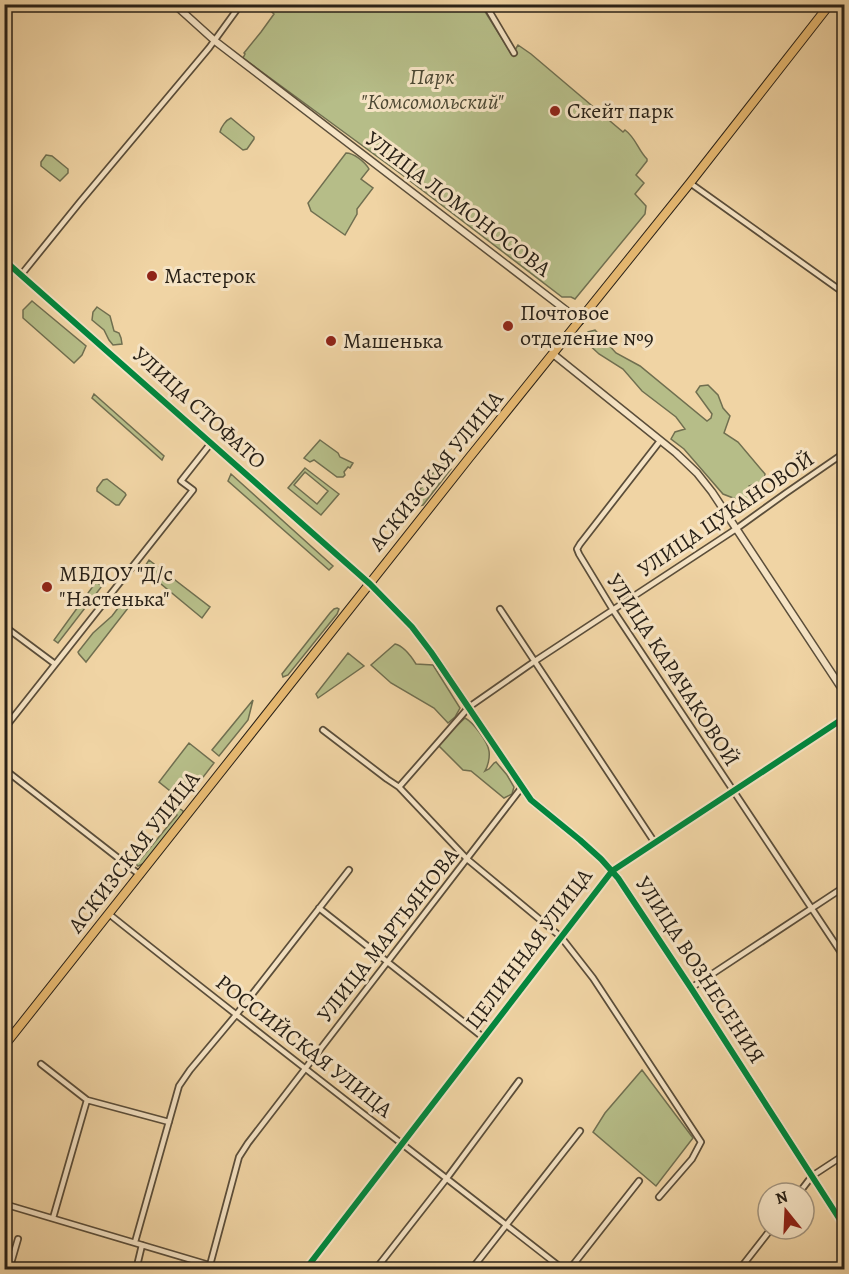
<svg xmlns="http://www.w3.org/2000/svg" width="849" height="1274" font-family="Alegreya,serif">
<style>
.green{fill:#b6bd88;stroke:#706f50;stroke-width:1.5;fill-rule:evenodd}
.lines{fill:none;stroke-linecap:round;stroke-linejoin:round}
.minor-casing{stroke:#5b4e3a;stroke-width:8}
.tertiary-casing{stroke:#5b4e3a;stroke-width:9}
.primary-casing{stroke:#292117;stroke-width:10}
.minor{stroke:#f5e3c4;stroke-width:4.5}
.tertiary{stroke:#f5e3c4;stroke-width:6}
.primary{stroke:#e8ba72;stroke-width:8}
.cycleway-casing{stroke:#f5e3c4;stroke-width:10}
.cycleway{stroke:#00873e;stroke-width:6}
.poi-dot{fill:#8f2418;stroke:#f5e3c4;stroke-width:2}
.labels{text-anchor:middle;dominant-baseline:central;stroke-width:6;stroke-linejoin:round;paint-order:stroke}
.park-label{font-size:22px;font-style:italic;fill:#4c4833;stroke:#f5e3c4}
.poi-label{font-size:22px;fill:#292117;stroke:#f5e3c4;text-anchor:start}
.street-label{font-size:22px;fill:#292117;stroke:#f5e3c4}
</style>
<rect width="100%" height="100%" fill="#f0d4a4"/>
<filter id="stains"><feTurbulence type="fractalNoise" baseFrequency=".00333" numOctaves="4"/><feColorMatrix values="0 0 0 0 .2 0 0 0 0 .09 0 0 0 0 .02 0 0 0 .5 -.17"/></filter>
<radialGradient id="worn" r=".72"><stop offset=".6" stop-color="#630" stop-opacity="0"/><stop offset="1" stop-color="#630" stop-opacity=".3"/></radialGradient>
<path class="green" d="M264 5H481L512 55 518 45 531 54 623 132 625 130C636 138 638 150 647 159V161L636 175 644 183 635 194 646 206 645 214 575 299 571 297H562L401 174 243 58 245 54 244 53 261 32 274 14Z
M231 118 254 137V139L247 149 243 150 220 132C221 127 226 120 231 118Z
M346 153C354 153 365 162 369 169L361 179 373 188 357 209V214L345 235 311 211 308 203Z
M46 155 52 156 68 169V173L60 181 41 166V162Z
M32 301 86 346 82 355 74 363 23 318V310Z
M97 307 110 316 114 331 119 333 121 338 122 344 113 345 109 340 104 330 92 320 93 312Z
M595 330 616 353 640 366 707 421 711 418 712 414 696 392 700 386 708 385 718 395 723 408 730 416 724 433 738 442 765 474 764 481 749 486 751 501 746 503 723 494 684 449 671 439 675 432 685 429 676 417 642 391 623 369 599 354 584 340 588 332Z
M94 394 164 456 162 460 92 398Z
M320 440 338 453 340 457 353 463 350 468 348 467 344 472 345 475 343 477H337L314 460 310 462 304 458Z
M443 463H448L451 469 423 505 419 506 411 501 440 464Z
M305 468 339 494 321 515 288 488ZM305 472 328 491 317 504 294 485Z
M231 474 333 566 329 570 228 481Z
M107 479 125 493 126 495 119 505H116L97 491V488L103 480Z
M149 560 210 607 202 618 143 569Z
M96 582 102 586 58 643 54 640Z
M128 595 133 599 132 603 86 662 79 654 78 652 93 633 112 616Z
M337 608 339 609 337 614 288 675 283 677 282 674 330 613 334 609Z
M395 644C404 646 411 656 416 664L433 665 460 708 455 717 448 723 434 708 391 683 371 665Z
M348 653 364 666 318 698 316 694Z
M253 700 248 720 219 756 212 750Z
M465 718C473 722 488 742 489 751 490 757 488 766 485 771L489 769 494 763 496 762 507 775 514 787 512 794 504 798 471 771 463 770 437 744Z
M189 743 214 763 184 802 159 782Z
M175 808 180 809 183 811V814L145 863 138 866 133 861 134 859 140 860 177 815 173 810Z
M642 1070 693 1138 656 1186 593 1132 605 1113Z"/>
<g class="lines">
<defs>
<path id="minor" d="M485 4 514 53
M690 183 844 293
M21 275 80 202 209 48 241 4
M660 441 580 544 577 549 579 554 613 610 844 957
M500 609 655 843
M4 626 55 664
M4 729 193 490 181 481 211 443
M323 730 387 779 399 787 467 859 561 937 593 978 701 1142 692 1159 659 1197
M4 769 140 875
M399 787 469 707 535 661 736 529 786 493 844 453
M319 908 484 1038
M109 914C259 1034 412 1151 564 1270
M691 988 844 887
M41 1064 87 1100 169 1122
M799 1193 812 1176 844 1155
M4 1204 226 1270
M53 1218 87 1100
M135 1242 179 1086 190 1070 236 1015 349 870
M210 1265 239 1157 248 1143 522 787
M9 1270 18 1239
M136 1270 142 1245
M305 1270 612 871 844 718
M375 1270 447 1178 519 1081
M471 1270 580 1131
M569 1270 639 1181
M739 1270 771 1229"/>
<path id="tertiary" d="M174 4 215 41 580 321
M4 260 370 584 412 627 431 652 531 800 580 840 601 859 618 878 691 988 844 1226
M553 354 676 453 697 473 712 492 844 692"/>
<path id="primary" d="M4 1046 469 458 690 183 830 4"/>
</defs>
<use href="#minor" class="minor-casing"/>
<use href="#tertiary" class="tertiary-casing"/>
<use href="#primary" class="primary-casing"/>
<use href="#minor" class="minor"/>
<use href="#tertiary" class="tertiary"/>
<use href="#primary" class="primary"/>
<defs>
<path id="cycleway" d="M4 260 370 584 412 627 431 652 531 800 580 840 601 859 618 878 691 988 844 1226
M305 1270 612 871 844 718"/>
</defs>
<use href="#cycleway" class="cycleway-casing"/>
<use href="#cycleway" class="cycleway"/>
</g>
<g class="poi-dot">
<circle cx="555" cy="111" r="6"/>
<circle cx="152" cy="276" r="6"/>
<circle cx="508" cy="326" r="6"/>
<circle cx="331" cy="341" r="6"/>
<circle cx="47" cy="587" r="6"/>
</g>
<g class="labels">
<g class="park-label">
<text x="432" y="77">Парк<tspan x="432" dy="25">"Комсомольский"</tspan></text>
</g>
<g class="poi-label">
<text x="567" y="111">Скейт парк</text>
<text x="164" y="276">Мастерок</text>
<text x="520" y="313">Почтовое<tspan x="520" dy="25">отделение №9</tspan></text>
<text x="343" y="341">Машенька</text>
<text x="59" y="574">МБДОУ "Д/с<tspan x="59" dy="25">"Настенька"</tspan></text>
</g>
<g class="street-label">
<text transform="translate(458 204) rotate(37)">УЛИЦА ЛОМОНОСОВА</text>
<text transform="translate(199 408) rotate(42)">УЛИЦА СТОФАТО</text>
<text transform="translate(436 471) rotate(-51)">АСКИЗСКАЯ УЛИЦА</text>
<text transform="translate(726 514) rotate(-34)">УЛИЦА ЦУКАНОВОЙ</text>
<text transform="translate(673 670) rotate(57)">УЛИЦА КАРАЧАКОВОЙ</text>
<text transform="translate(134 852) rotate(-52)">АСКИЗСКАЯ УЛИЦА</text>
<text transform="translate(388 935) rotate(-52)">УЛИЦА МАРТЬЯНОВА</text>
<text transform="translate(529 949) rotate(-53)">ЦЕЛИННАЯ УЛИЦА</text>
<text transform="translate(700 970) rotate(57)">УЛИЦА ВОЗНЕСЕНИЯ</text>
<text transform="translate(304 1046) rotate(38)">РОССИЙСКАЯ УЛИЦА</text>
</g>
</g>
<rect width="849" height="1274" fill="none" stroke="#f0d4a4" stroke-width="24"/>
<rect x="6" y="6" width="837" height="1262" fill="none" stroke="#292117" stroke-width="3"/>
<rect x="12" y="12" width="825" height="1250" fill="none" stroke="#292117" stroke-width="1.5"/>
<g transform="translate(786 1211) rotate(342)"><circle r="28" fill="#f5e3c4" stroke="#a3957f" stroke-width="1.5"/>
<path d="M0-4.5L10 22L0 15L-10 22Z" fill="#8f2418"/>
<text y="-9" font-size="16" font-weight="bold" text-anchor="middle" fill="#292117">N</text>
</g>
<rect width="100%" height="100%" filter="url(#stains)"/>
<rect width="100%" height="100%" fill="url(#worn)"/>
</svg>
